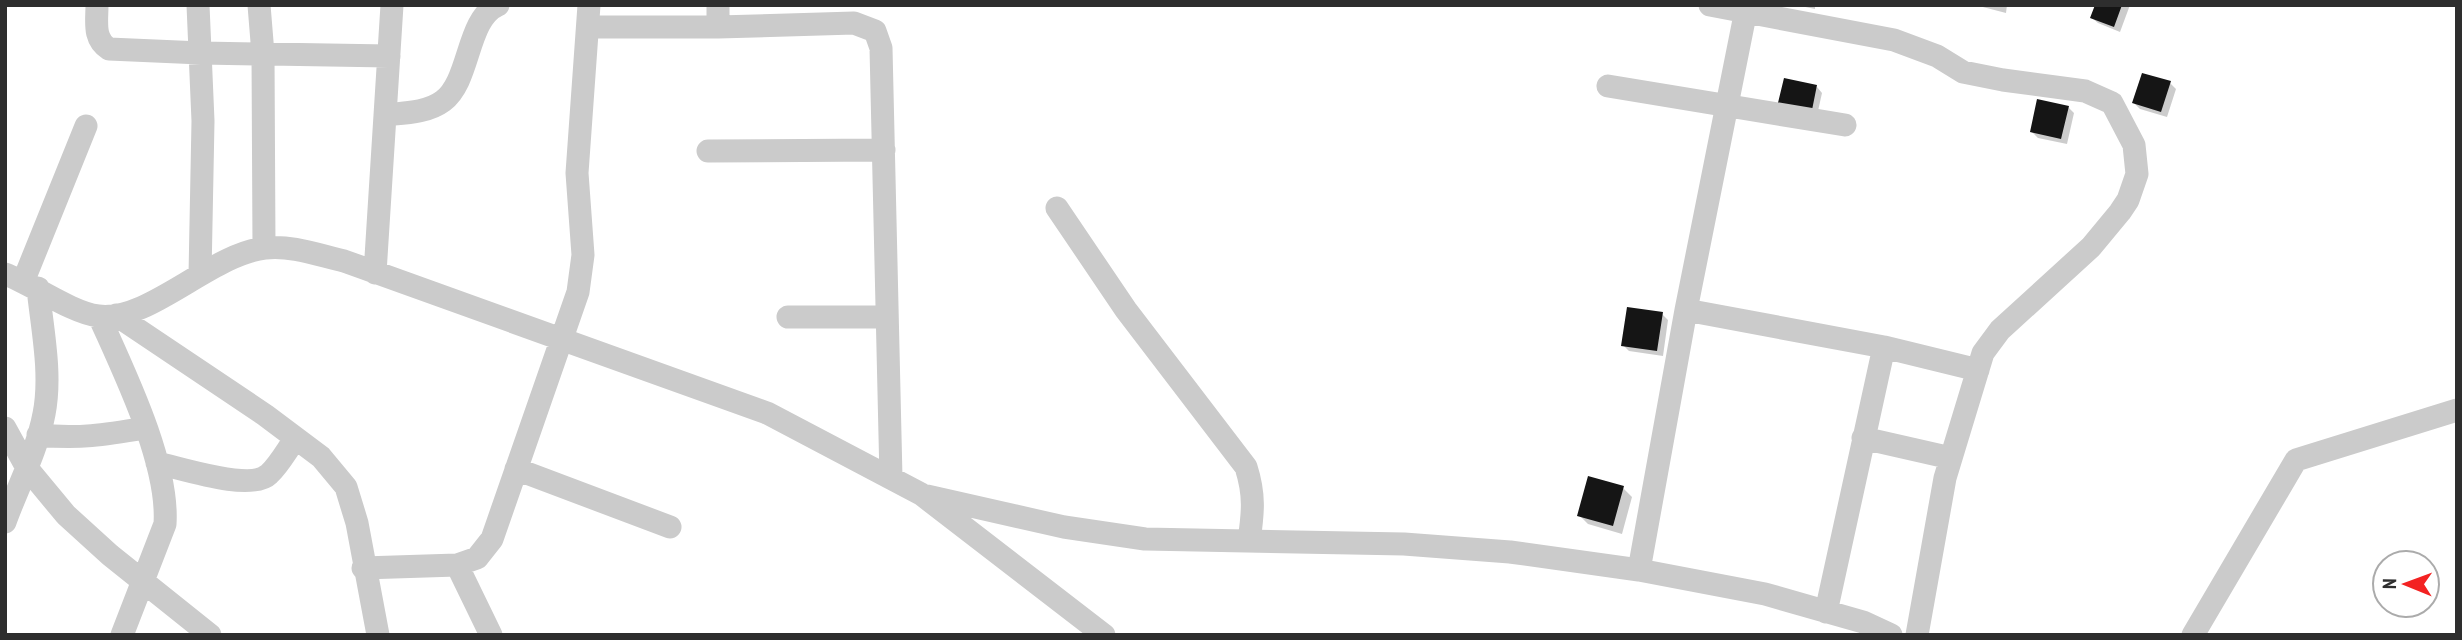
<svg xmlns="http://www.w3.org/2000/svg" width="2462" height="640" font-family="'PT Sans Narrow',sans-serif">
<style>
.shadow{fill:#0003}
.building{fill:#151515}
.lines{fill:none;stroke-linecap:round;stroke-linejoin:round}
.minor{stroke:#cbcbcb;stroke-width:23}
</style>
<rect width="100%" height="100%" fill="#fff"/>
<path class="shadow" d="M1796 5H1815V9Z
M1975 5H2007L2006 13Z
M2097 5H2130L2120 32 2098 23 2092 18Z
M2170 83 2176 89 2167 117 2140 109 2134 103Z
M1817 87 1822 93 1816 120 1785 113Z
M2068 107 2074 113 2067 144 2038 138 2032 132Z
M1662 314 1668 320 1663 356 1629 351 1623 345Z
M1623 488 1632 497 1622 534 1588 524 1579 515Z"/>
<path class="building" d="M2095 5H2122L2114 27 2090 18Z
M2142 73 2171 81 2161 112 2132 103Z
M1784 78 1817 85 1811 115 1777 107Z
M2037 99 2069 106 2061 139 2030 132Z
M1627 307 1663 312 1657 351 1621 346Z
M1588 476 1624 486 1613 526 1577 516Z"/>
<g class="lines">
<path class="minor" d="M97 5C97 22 93 39 109 49L201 53 389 56
M198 5 203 121 200 275
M259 5 263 54 264 248
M718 5V27
M1710 5 1894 40 1937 56 1963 72 2003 80 2085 91 2112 103 2134 145 2137 174 2128 200 2120 212 2091 247 2000 330 1983 353 1945 478 1917 635
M588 27H718L854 23 875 31 881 48 891 478
M1608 86 1845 125
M385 115C404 113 427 113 443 101 471 80 466 19 498 5
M708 151 884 150
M1057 208 1126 310 1246 467C1255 495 1253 513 1249 541
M375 273 392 5
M5 274C34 285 70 312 98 316 148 323 211 254 265 248 292 245 318 255 344 261L767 413 921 494 1104 635
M23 282 86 126
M1686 310 1884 347 1978 370
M116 315 265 415 321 457 346 487 357 523 378 635
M99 316C124 372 169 463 165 524L122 635
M788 317H887
M5 428 27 468 66 515 110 555 210 635
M38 435C79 439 104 435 145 428
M1863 438 1951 458
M157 463C181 468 251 492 269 474 279 465 287 450 295 439
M516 469 670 527
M927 496 1064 527 1145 539 1404 544 1510 552 1639 570 1765 594 1863 622 1891 635
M5 522C18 486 37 451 44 414 52 374 42 328 38 288
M457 565 491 635
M363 568 457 565 477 558 492 539 578 292 583 255 577 173 589 5
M1639 570 1686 310 1747 5
M1826 612 1884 347
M2193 635 2296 460 2457 410"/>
</g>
<rect width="2462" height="640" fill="none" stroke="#2e2e2e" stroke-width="14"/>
<g transform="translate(2406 584) rotate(271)"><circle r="33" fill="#ffffff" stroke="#ababab" stroke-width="2"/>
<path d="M0-5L12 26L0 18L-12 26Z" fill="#f32222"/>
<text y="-10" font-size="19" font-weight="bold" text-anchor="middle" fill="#2e2e2e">N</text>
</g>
</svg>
